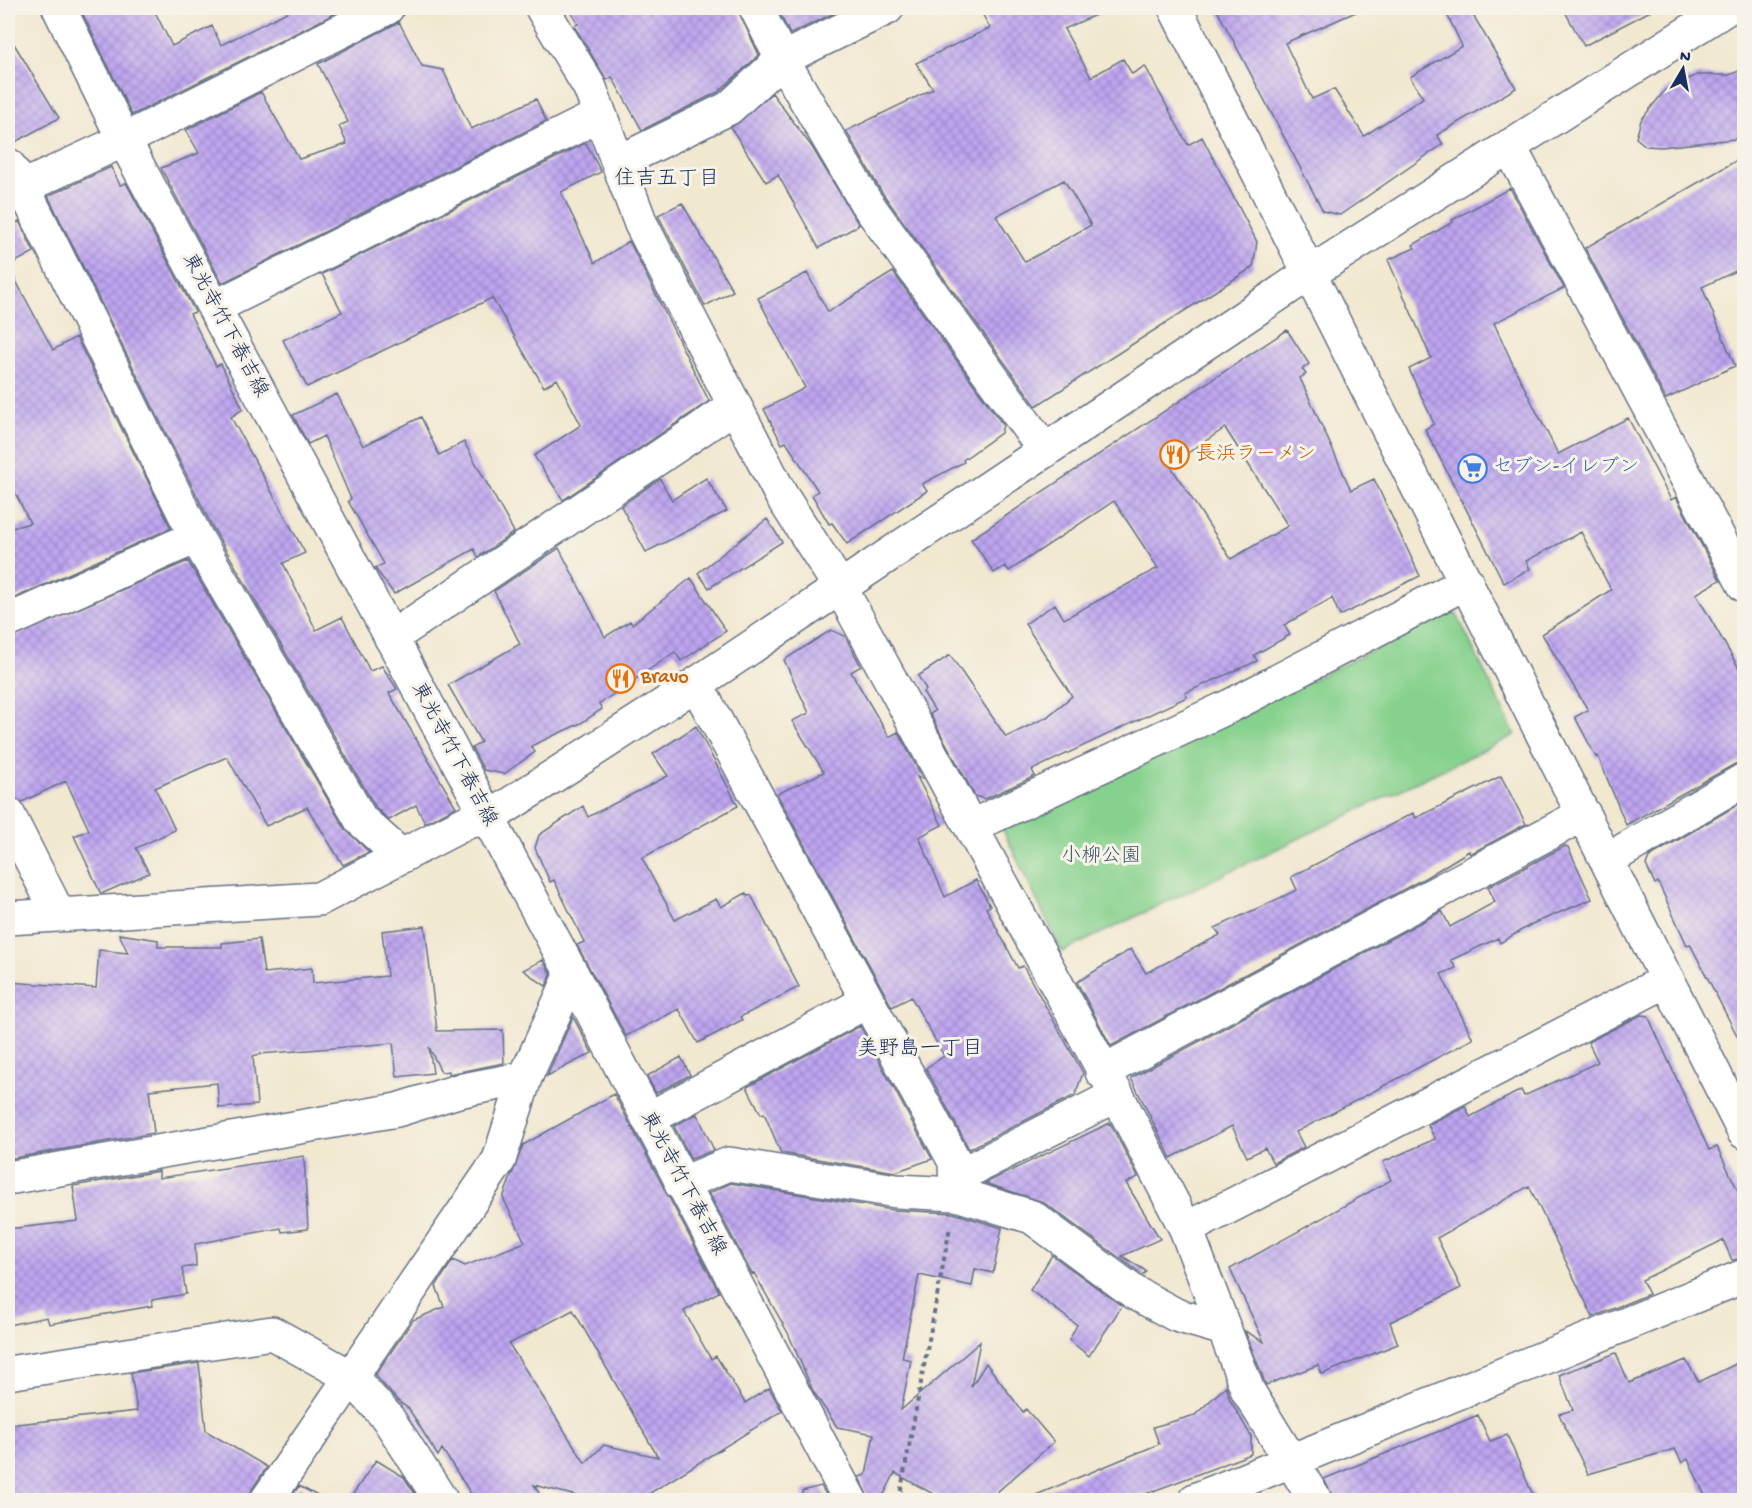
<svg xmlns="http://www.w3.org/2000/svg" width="1752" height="1508" font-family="'Gochi Hand','Klee One',sans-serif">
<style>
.green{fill:#86d18d;stroke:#508076;stroke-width:1.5}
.building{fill:url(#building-cross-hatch);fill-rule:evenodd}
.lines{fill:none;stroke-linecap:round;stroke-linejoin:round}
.minor-casing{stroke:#667086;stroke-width:36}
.major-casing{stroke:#667086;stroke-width:36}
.path{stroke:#667086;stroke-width:4;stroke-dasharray:4.5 4.5;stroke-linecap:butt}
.minor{stroke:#fff;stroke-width:33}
.major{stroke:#fff;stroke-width:33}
.labels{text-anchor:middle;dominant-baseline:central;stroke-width:6;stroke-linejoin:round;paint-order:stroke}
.street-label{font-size:20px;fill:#1b2f5e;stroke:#f7f3e8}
.food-label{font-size:20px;fill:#c56008;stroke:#f7f3e8;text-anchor:start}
.shop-label{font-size:20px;fill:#366cbe;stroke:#f7f3e8;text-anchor:start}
.park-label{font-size:20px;fill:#36586a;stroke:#f7f3e8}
.neighbourhood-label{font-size:21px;fill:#1b2f5e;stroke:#f7f3e8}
</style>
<defs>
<pattern id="building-cross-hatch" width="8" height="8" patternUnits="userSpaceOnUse" patternTransform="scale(1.5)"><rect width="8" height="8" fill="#bea6f1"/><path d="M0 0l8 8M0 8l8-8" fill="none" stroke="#9a88c6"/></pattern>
</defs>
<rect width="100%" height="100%" fill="#f7f3e8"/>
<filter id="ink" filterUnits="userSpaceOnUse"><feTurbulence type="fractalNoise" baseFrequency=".0167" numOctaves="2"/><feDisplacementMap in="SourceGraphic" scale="12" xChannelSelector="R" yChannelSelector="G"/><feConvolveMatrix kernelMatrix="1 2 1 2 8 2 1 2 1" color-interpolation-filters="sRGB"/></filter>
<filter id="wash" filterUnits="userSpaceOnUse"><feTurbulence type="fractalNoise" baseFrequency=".008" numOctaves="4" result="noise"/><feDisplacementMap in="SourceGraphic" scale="24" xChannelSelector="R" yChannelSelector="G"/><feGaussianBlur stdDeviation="1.35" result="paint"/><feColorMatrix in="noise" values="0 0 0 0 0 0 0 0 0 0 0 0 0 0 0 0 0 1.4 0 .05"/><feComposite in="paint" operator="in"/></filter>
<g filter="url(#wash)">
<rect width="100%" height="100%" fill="#f1e8d0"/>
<path class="green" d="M1455 611 1515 735 1062 952 1002 828Z"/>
<g id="blocks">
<path class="building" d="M80 8H153L172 46 212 26 221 45 291 10 290 8H346L132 115Z
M569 8H737L759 55 718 92 642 130 612 77 607 80 574 26 578 24Z
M777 8H845L790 34Z
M979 8H1111L1064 29 1091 77 1123 59 1132 74 1145 66 1188 145 1202 137 1257 242 1253 267 1036 406 881 191 846 131 933 89 916 63 990 28ZM1064 180 1091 225 1025 262 996 216Z
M1216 8H1365L1285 43 1312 99 1334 89 1364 136 1423 98 1410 77 1462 46 1444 8H1469L1516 88 1437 135 1443 144 1340 215 1323 211Z
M1563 8H1656L1584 46Z
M399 22 422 66 443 70 471 129 536 99 546 121 222 283 161 168 199 153 186 130 261 92 299 159 347 144 339 126 348 122 318 64Z
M8 34 59 118 8 146Z
M1744 69V138L1661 147 1646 146 1636 138 1641 120 1665 90 1697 75H1729Z
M772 93 812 147 859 225 819 248 778 175 766 182 731 128Z
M586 143 601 172 561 192 595 263 629 241 709 401 563 500 534 456 581 425 557 379 544 387 492 298 307 387 283 340 342 312 322 274Z
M1744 156V267L1702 287 1735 366 1666 399 1585 248Z
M111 167 120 185 126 183 195 312 190 314 216 366 221 364 243 409 231 417 305 553 283 563 316 630 342 617 370 671 382 666 397 689 389 693 456 807 425 823 416 805 389 820 376 808 213 528 48 196Z
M1510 188 1564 288 1494 323 1515 369 1558 454 1628 418 1671 500 1676 497 1720 580 1696 594 1744 677V761L1735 764 1626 825 1598 756 1596 757 1575 717 1588 710 1542 634 1611 590 1581 532 1526 561 1530 569 1504 583 1425 429 1434 424 1409 369 1431 358 1388 260 1415 248 1413 245 1453 222 1452 220Z
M682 203 733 291 705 306 658 215Z
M19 221 34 252 8 266 53 350 76 337 171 528 8 601V529L30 523 8 478V228Z
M893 272 1003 425 1001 433 963 460 964 462 922 484 927 491 847 544 832 523 829 524 812 495 818 491 786 442 782 444 764 409 805 388 758 298 807 273 828 312Z
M1287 330 1309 364 1302 369 1306 374 1300 378 1351 490 1374 479 1420 576 1340 616 1332 598 1284 625 1290 635 1254 655 1257 661 1185 693 1187 697 1032 770 1035 776 985 799 975 796 930 714 935 711 923 692 926 689 918 676 950 655 1006 737 1047 717 1072 696 1025 624 1055 604 1064 619 1158 568 1114 501 1009 571 1005 566 994 573 971 539ZM1225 428 1288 526 1231 559 1170 465Z
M337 394 363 446 421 417 439 455 464 442 514 532 478 557 474 549 394 594 375 568 384 564 348 501 351 499 324 436 308 444 293 415Z
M706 478 727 511 646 552 621 506 660 479 672 500Z
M767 519 782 542 709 588 698 573Z
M559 548 605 637 630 621 632 624 691 578 726 631 681 661 675 652 599 704 602 709 581 723 531 746 535 752 504 774 484 770 472 748 481 742 448 685 520 644 494 591Z
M188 561 345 829 369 852 343 865 307 807 266 826 227 757 155 788 175 830 136 848 149 873 101 894 74 836 89 830 66 781 22 802 8 796V639Z
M831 630 845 636 861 666 851 672 889 737 898 732 923 779 917 777 942 825 919 837 945 897 976 880 990 906 986 908 1018 968 1023 966 1083 1073 1075 1095 969 1149 926 1068 944 1056 911 997 892 1007 777 794 824 772 792 721 809 713 784 660Z
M696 726 738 806 642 858 675 920 716 899 721 907 746 893 748 896 751 895 799 987 740 1017 742 1020 698 1043 679 1009 626 1036 577 945 584 942 554 880 550 882 535 848 539 835 583 806 588 817 668 776 653 754Z
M1501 776 1526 824 1470 854 1469 851 1425 878 1111 1046 1077 982 1131 949 1146 973 1220 935 1215 928 1297 890 1291 877 1413 813 1416 818Z
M1744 801V1049L1690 944 1687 945 1658 882 1655 884 1646 865 1649 857Z
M1565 846 1568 847 1592 899 1532 924 1500 943 1498 938 1451 960 1456 968 1441 974 1473 1039 1296 1132 1304 1147 1273 1163 1265 1148 1247 1157 1232 1126 1171 1158 1131 1078 1442 911 1450 927 1495 902 1488 887Z
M425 926 437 1031 503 1030 504 1063 449 1074V1071L441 1072 429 1047 433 1073 397 1077 393 1043 260 1054 253 1056 257 1105 219 1108 217 1083 149 1090 154 1133 8 1159V982L96 988 99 950 128 953 119 934 158 940V947H222V943L259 939 264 973 312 968 313 983 387 976 382 931Z
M543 960 551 975 546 986 523 970Z
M1641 1015 1648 1016 1709 1150 1717 1147 1744 1203V1258L1732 1260 1723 1240 1642 1280 1649 1294 1593 1317 1529 1186 1437 1238 1461 1288 1390 1322 1398 1344 1322 1374 1318 1365 1266 1385 1245 1331 1264 1342 1230 1269 1391 1180 1383 1162 1435 1139 1428 1125 1465 1106 1470 1117 1521 1090 1524 1096 1598 1062 1588 1042Z
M573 1017 592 1053 547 1076Z
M860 1026 932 1159 895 1172 781 1153 764 1113 761 1114 747 1087Z
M681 1057 690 1075 656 1093 647 1076Z
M614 1094 719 1292 684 1311 711 1359 716 1356 745 1403 769 1388 782 1411 639 1500H592L534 1485 543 1500H475L442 1449 438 1456 409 1409 398 1401 375 1375 413 1320 444 1307 436 1286 453 1260 465 1266 525 1242 503 1198 523 1145ZM573 1310 658 1457 604 1445 585 1463 509 1344Z
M697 1114 714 1150 691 1159 674 1126Z
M1110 1123 1138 1177 1126 1183 1160 1239 1122 1256 1146 1271 1143 1275 1043 1202 985 1183Z
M304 1156 308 1229 282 1232 281 1228 195 1244 196 1266 182 1268 186 1294 152 1300V1306L49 1324 47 1317 8 1325V1229L78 1221 73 1186 159 1171V1178Z
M731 1183 893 1210 953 1213 1002 1228 993 1273 975 1269 972 1286 919 1275 902 1358 911 1360 901 1410 980 1342 971 1387 986 1363 1023 1412 1026 1409 1054 1442 988 1500H944L895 1473 881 1500H869L859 1477 866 1475 874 1434 837 1427 813 1391 788 1333 754 1273 752 1274 709 1193Z
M1052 1255 1122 1306 1089 1356 1069 1340 1077 1325 1030 1290Z
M1616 1353 1629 1383 1686 1360 1699 1382 1744 1360V1500H1707L1688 1459 1682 1463 1675 1449 1588 1474 1559 1414 1573 1410 1559 1375Z
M199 1363 206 1431 267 1467 252 1489 249 1500H8V1425L137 1411 131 1373Z
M1226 1386 1230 1400 1251 1436V1454L1130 1500H1024L1159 1444 1153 1427 1195 1415Z
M1478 1415 1490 1441 1507 1435 1535 1500H1334L1324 1479Z
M376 1460 404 1477 419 1500H349Z
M299 1486 325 1500H289Z
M821 1486 829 1500H803L802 1491Z"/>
</g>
</g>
<g filter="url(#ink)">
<use href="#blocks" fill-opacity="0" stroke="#667086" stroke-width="1.5"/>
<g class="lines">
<defs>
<path id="minor" d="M542 8 590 88 641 224 781 495 840 587 1117 1095 1186 1229 1248 1391 1315 1500
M756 8 782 59 865 201 1045 451
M1175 8 1744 1132
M1509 146 1744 585
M619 162 729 108 782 59 887 8
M8 165 23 187 196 537 361 820 401 856
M8 197 23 187 124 140 387 8
M215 307 600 115
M8 621 196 537
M391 638 735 406
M696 684 955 1162 956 1194
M8 814 59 915
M972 826 1230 706 1467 582
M1607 860 1744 780
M8 918 319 899 469 821 487 819 696 684 1310 273 1727 8
M1102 1072 1584 814
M648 1119 868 1001
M956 1177 1117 1095
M8 1178 397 1110 458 1091 525 1078
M681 1184 729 1164 896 1191 956 1194 1032 1217 1135 1293 1176 1315 1224 1329
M1186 1229 1668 980
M8 1373 272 1333 351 1377 387 1417 441 1500
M267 1500 499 1160 525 1078 572 974
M1195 1500 1744 1276"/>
<path id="major" d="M59 8 124 140 572 974 850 1500"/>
</defs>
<use href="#minor" class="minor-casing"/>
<use href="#major" class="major-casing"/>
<path class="path" d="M899 1500 950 1227"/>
<use href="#minor" class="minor"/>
<use href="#major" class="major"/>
</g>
</g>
<defs>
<symbol id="restaurant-ring" viewBox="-11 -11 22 22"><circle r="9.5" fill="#f7f3e8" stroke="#e8710a" stroke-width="1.5"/><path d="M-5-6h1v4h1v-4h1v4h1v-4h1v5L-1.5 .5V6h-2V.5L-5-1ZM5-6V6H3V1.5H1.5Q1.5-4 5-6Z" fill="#e8710a"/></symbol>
<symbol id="supermarket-ring" viewBox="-11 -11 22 22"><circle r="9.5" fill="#f7f3e8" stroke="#3f7fe0" stroke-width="1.5"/><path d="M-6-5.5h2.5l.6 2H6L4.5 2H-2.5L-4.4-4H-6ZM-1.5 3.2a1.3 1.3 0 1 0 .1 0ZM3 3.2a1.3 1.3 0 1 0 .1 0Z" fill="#3f7fe0"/></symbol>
</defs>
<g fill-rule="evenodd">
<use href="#restaurant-ring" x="1158" y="438" width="33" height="33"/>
<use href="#supermarket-ring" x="1456" y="452" width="33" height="33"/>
<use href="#restaurant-ring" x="604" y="662" width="33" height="33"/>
</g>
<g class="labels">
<g class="street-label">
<text transform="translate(224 326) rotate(62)">東光寺竹下春吉線</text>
<text transform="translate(453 755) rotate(62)">東光寺竹下春吉線</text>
<text transform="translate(682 1184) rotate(62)">東光寺竹下春吉線</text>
</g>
<g class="food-label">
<text x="1196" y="455">長浜ラーメン</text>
<text x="641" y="678">Bravo</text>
</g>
<g class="shop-label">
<text x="1493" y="468">セブン-イレブン</text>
</g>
<g class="park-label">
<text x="1101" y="857">小柳公園</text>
</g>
<g class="neighbourhood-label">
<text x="667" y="180">住吉五丁目</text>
<text x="920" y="1050">美野島一丁目</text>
</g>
</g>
<rect width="1752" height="1508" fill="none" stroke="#f7f3e8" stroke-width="30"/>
<g transform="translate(1683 69) rotate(10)" stroke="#f7f3e8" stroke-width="4.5" paint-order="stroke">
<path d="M0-4.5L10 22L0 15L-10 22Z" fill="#1b2f5e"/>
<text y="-9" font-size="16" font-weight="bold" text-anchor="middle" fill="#1b2f5e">N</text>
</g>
</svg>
